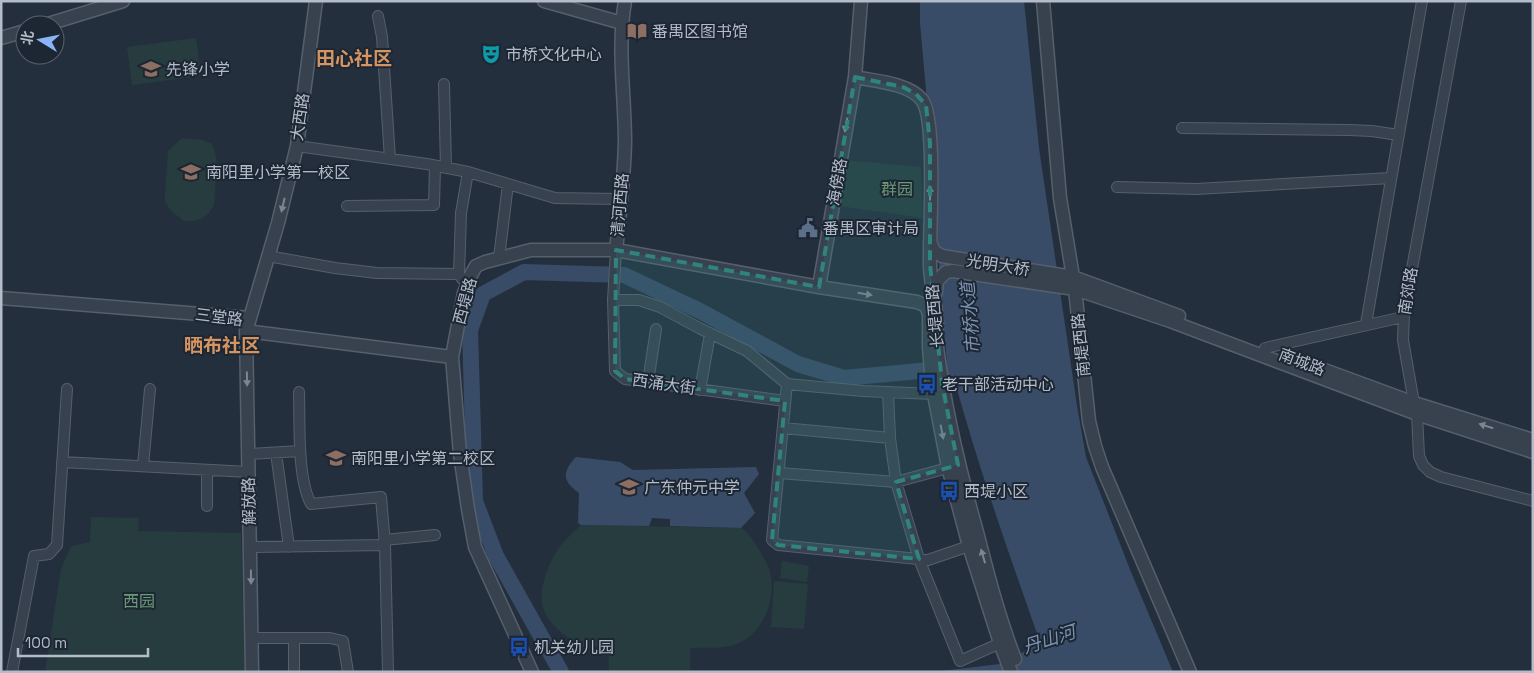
<svg xmlns="http://www.w3.org/2000/svg" width="1534" height="673" font-family="'Space Grotesk','Noto Sans SC',sans-serif">
<style>
.green{fill:#263c3f}
.water{fill:#394c67}
.lines{fill:none;stroke-linecap:round;stroke-linejoin:round}
.river{stroke:#394c67;stroke-width:16}
.minor-casing{stroke:#565f6c;stroke-width:12}
.tertiary-casing{stroke:#565f6c;stroke-width:15}
.minor{stroke:#38414e;stroke-width:10}
.tertiary{stroke:#38414e;stroke-width:12}
.oneway{fill:#7c8592}
.marked{fill:#308480;fill-opacity:0.2;stroke:#308480;stroke-width:4;stroke-dasharray:10 6;stroke-linejoin:round}
.labels{text-anchor:middle;dominant-baseline:central;stroke-width:4;stroke-linejoin:round;paint-order:stroke}
.poi-label{font-size:16px;fill:#b4bcc9;stroke:#1d2633;text-anchor:start}
.street-label{font-size:16px;fill:#b4bcc9;stroke:#1d2633}
.park-label{font-size:16px;fill:#6b9a76;stroke:#1d2633}
.water-label{font-size:18px;font-style:italic;fill:#7c92b1;stroke:#1d2633}
.quarter-label{font-size:19px;font-weight:bold;fill:#d59563;stroke:#1d2633}
</style>
<rect width="100%" height="100%" fill="#242f3e"/>
<path class="green" d="M196 38 201 76 132 85 127 47Z
M182 138 203 140 212 144 215 151 217 164 214 205 209 213 201 219 193 221H184L179 217 171 211 165 202V193L168 151Z
M845 160 921 167 923 218 839 206Z
M91 517 139 518 138 531 241 533 245 672H45L61 569 71 546 90 542Z
M581 525 741 528C750 534 754 542 760 551 763 558 769 565 770 572 777 597 764 632 739 643 724 650 706 647 690 648V671H609L608 647H572L571 640C559 631 547 622 543 607 538 590 548 565 557 551 563 541 573 533 581 525Z
M782 561 809 566 807 582 780 578Z
M774 581 808 584 804 629 771 627Z"/>
<path class="water" d="M920 1H1024L1039 148 1077 406 1086 457 1131 572 1173 672H933L1000 664 1033 647 1038 644 1039 639C1009 554 979 469 955 382L952 374H948L941 297 934 180 920 23Z
M576 457 620 462 633 470 756 467 759 474 744 493 755 513 741 528 670 526V519L652 518 649 526 581 525 578 523 579 493C562 481 562 472 576 457Z"/>
<g class="lines">
<path class="river" d="M561 672 496 556 475 501 470 330 483 294 524 272 624 275 700 311 798 364 844 378 952 368 967 359"/>
<defs>
<path id="minor" d="M1461 1 1404 312 1403 340 1414 403 1417 414 1419 456 1423 465 1430 472 1441 477 1533 501
M378 16 382 37 390 159
M444 84 446 168
M1182 128 1349 130 1372 131 1398 135
M297 146 427 164 468 172 555 198 617 199
M1117 187 1196 189 1391 178
M347 206 434 205 435 166
M616 250 613 300 615 371 625 379 785 401
M268 256 335 268 377 273 459 274
M499 258 508 184
M462 279 459 274 461 213 468 172
M613 300H639L660 307 701 329 747 351 787 384 863 391 934 394
M1366 324 1422 1
M1265 348 1403 317
M648 382 656 329
M787 384 772 540 778 545 928 560 969 546
M700 390 710 334
M299 392C300 422 297 478 311 504L381 497 385 545 388 672
M888 392 890 438 896 482 919 559 960 661 1005 641
M783 428 890 438
M276 453 289 547
M248 454 300 451
M62 462 249 472
M143 466 150 389
M779 473 896 482 955 466
M207 506V470
M384 540 435 535
M250 547 385 545
M252 638H330L343 641 348 672
M12 672 34 556 49 554 57 545 67 389
M294 672V638"/>
<path id="tertiary" d="M544 1 622 23
M1043 1 1060 198 1075 289 1089 421 1095 446 1102 467 1190 672
M45 25 123 1
M1 38 25 31
M855 77C874 81 909 83 922 100 937 119 929 236 930 267 931 287 937 306 937 327
M930 242 934 251 942 256 1073 277 1179 316
M616 250C620 214 624 179 625 143 625 96 617 48 625 1
M819 287 855 77 861 1
M936 292 937 281 946 272 953 271 1075 289 1170 321 1417 414 1533 452
M1 298 250 318 246 331 252 672
M250 318 278 223 297 146 316 1
M246 331 452 357
M937 347C945 410 960 472 977 532 988 575 999 618 1015 659
M1308 364 1414 403 1533 440
M532 672 475 547 468 509 460 454 452 357 464 293 471 275 476 266 485 262 531 250H616L819 287 917 302 926 306 929 314V347L932 384 948 467 969 546 1000 643 1011 672"/>
</defs>
<use href="#minor" class="minor-casing"/>
<use href="#tertiary" class="tertiary-casing"/>
<use href="#minor" class="minor"/>
<use href="#tertiary" class="tertiary"/>
</g>
<defs><path id="oneway-solid" d="M-6-.8H1V-3.2L6.5 0L1 3.2V.8H-6Z" transform="scale(1.25)"/></defs>
<g class="oneway">
<use href="#oneway-solid" transform="translate(846 125) rotate(100)"/>
<use href="#oneway-solid" transform="translate(930 193) rotate(-90)"/>
<use href="#oneway-solid" transform="translate(283 205) rotate(103)"/>
<use href="#oneway-solid" transform="translate(865 294) rotate(9)"/>
<use href="#oneway-solid" transform="translate(247 379) rotate(89)"/>
<use href="#oneway-solid" transform="translate(1486 426) rotate(-163)"/>
<use href="#oneway-solid" transform="translate(942 432) rotate(79)"/>
<use href="#oneway-solid" transform="translate(983 556) rotate(-106)"/>
<use href="#oneway-solid" transform="translate(251 577) rotate(89)"/>
</g>
<path class="marked" d="M855 77 903 87 916 94 926 105 930 143V264L942 383 958 465 896 482 919 559 778 545 772 540 785 401 625 379 615 371 616 250 819 287Z"/>
<defs>
<symbol id="library-bare" viewBox="-9 -9 18 18"><path d="M-6-4Q-3-5.5-.7-3.5V5Q-3 3-6 4ZM6-4Q3-5.5 .7-3.5V5Q3 3 6 4Z" fill="#8d6e63" stroke="#1d2633" stroke-width="2.5" paint-order="stroke"/></symbol>
<symbol id="theatre-bare" viewBox="-9 -9 18 18"><path d="M-5-5.5Q0-4 5-5.5V0Q5 5 0 6Q-5 5-5 0ZM-3.3-2.5H-1v1.5H-3.3ZM1-2.5H3.3v1.5H1ZM-2.8 1Q0 5.5 2.8 1Z" fill="#0f9aa8" stroke="#1d2633" stroke-width="2.5" paint-order="stroke"/></symbol>
<symbol id="school-bare" viewBox="-9 -9 18 18"><path d="M0-5L7-2L0 1L-7-2ZM-4 1L0 2.5L4 1V4Q0 6-4 4Z" fill="#8d6e63" stroke="#1d2633" stroke-width="2.5" paint-order="stroke"/></symbol>
<symbol id="civic-bare" viewBox="-9 -9 18 18"><path d="M-.6-6.5H3V-4.5H.6V-3L4-1V1h2V6H-6V1h2V-1L-.6-3ZM-1.2 2.5V6h2.4V2.5Z" fill="#5c6f8a" stroke="#1d2633" stroke-width="2.5" paint-order="stroke"/></symbol>
<symbol id="bus-bare" viewBox="-9 -9 18 18"><path d="M-5-6H5V4H4V6H2V4H-2V6H-4V4H-5ZM-3.5-4V0h7V-4ZM-3.5 1.2v1.5H-2V1.2ZM2 1.2v1.5H3.5V1.2Z" fill="#1a4fb4" stroke="#1d2633" stroke-width="2.5" paint-order="stroke"/></symbol>
</defs>
<g fill-rule="evenodd">
<use href="#library-bare" x="623" y="17" width="28" height="28"/>
<use href="#theatre-bare" x="477" y="40" width="28" height="28"/>
<use href="#school-bare" x="137" y="55" width="28" height="28"/>
<use href="#school-bare" x="177" y="158" width="28" height="28"/>
<use href="#civic-bare" x="794" y="214" width="28" height="28"/>
<use href="#bus-bare" x="913" y="370" width="28" height="28"/>
<use href="#school-bare" x="322" y="444" width="28" height="28"/>
<use href="#school-bare" x="615" y="473" width="28" height="28"/>
<use href="#bus-bare" x="935" y="477" width="28" height="28"/>
<use href="#bus-bare" x="505" y="633" width="28" height="28"/>
</g>
<g class="labels">
<g class="poi-label">
<text x="652" y="31">番禺区图书馆</text>
<text x="506" y="54">市桥文化中心</text>
<text x="166" y="69">先锋小学</text>
<text x="206" y="172">南阳里小学第一校区</text>
<text x="823" y="228">番禺区审计局</text>
<text x="942" y="384">老干部活动中心</text>
<text x="351" y="458">南阳里小学第二校区</text>
<text x="644" y="487">广东仲元中学</text>
<text x="964" y="491">西堤小区</text>
<text x="534" y="647">机关幼儿园</text>
</g>
<g class="street-label">
<text transform="translate(300 117) rotate(-82)">大西路</text>
<text transform="translate(837 182) rotate(-80)">海傍路</text>
<text transform="translate(620 205) rotate(-85)">清河西路</text>
<text transform="translate(998 265) rotate(9)">光明大桥</text>
<text transform="translate(1408 291) rotate(-81)">南郊路</text>
<text transform="translate(465 301) rotate(-75)">西堤路</text>
<text transform="translate(935 316) rotate(-95)">长堤西路</text>
<text transform="translate(219 317) rotate(7)">三堂路</text>
<text transform="translate(1081 345) rotate(-96)">南堤西路</text>
<text transform="translate(1302 362) rotate(21)">南城路</text>
<text transform="translate(664 384) rotate(8)">西涌大街</text>
<text transform="translate(249 501) rotate(-91)">解放路</text>
</g>
<g class="park-label">
<text x="897" y="189">群园</text>
<text x="139" y="601">西园</text>
</g>
<g class="water-label">
<text transform="translate(970 318) rotate(-95)">市桥水道</text>
<text transform="translate(1049 639) rotate(-18)">丹山河</text>
</g>
<g class="quarter-label">
<text x="354" y="58">田心社区</text>
<text x="222" y="345">晒布社区</text>
</g>
</g>
<rect width="1534" height="673" fill="none" stroke="#b4bcc9" stroke-width="5"/>
<g transform="translate(40 40) rotate(280)"><circle r="24" fill="#1d2633" stroke="#59626f"/>
<path d="M0-4L9 19L0 12L-9 19Z" fill="#8ab4f8"/>
<text y="-8" font-size="14" font-weight="bold" text-anchor="middle" fill="#b4bcc9">北</text>
</g>
<path d="M18 648v8h130v-8" fill="none" stroke="#b4bcc9" stroke-width="2.5"/>
<text x="25" y="648" font-size="15" fill="#b4bcc9" stroke="#1d2633" stroke-width="4" paint-order="stroke">100 m</text>
</svg>
